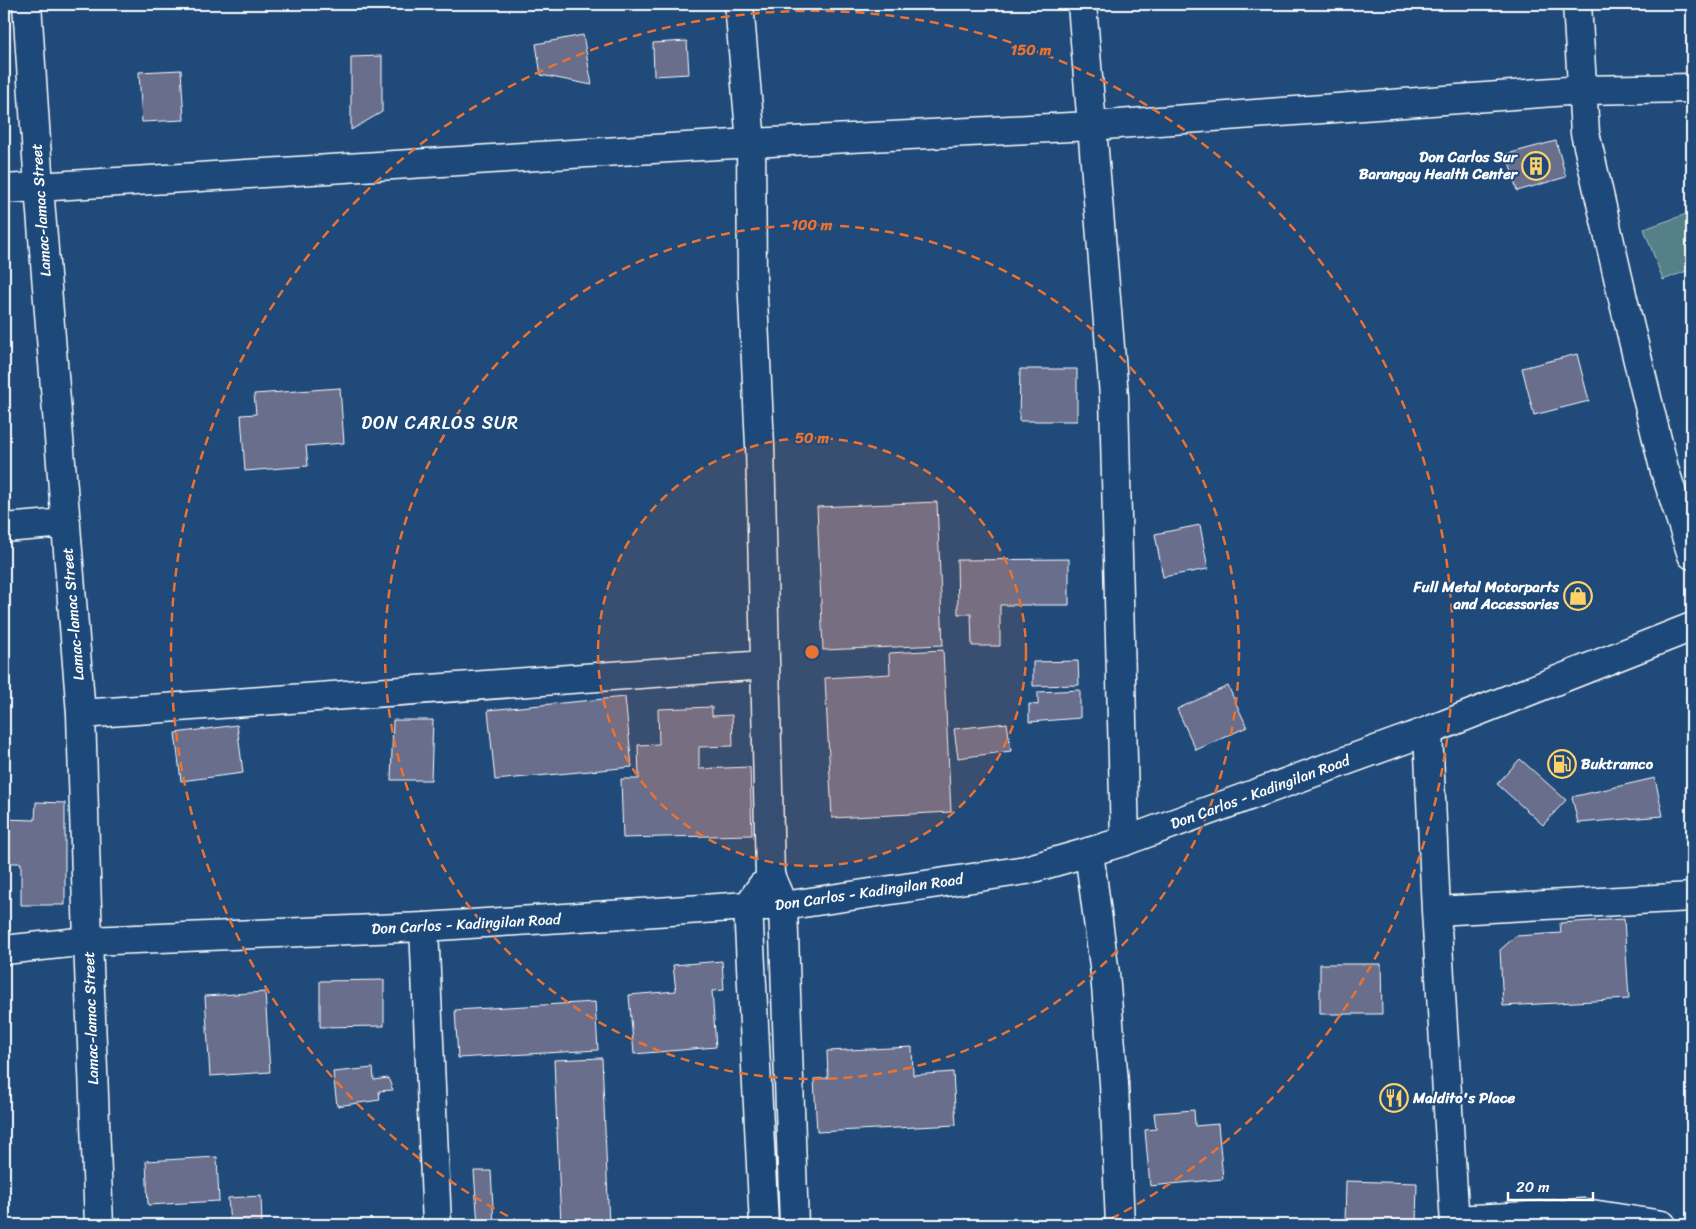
<svg xmlns="http://www.w3.org/2000/svg" width="1696" height="1229" font-family="Sriracha,sans-serif">
<style>
.green{fill:#548088;stroke:#aac0c4}
.building{fill:#676e8c;stroke:#fff}
.lines{fill:none;stroke-linecap:round;stroke-linejoin:round}
.minor-casing{stroke:#fff;stroke-width:31}
.secondary-casing{stroke:#fff;stroke-width:31}
.minor{stroke:#1f4a7a;stroke-width:28}
.secondary{stroke:#1f4a7a;stroke-width:28}
.ring{fill:none;stroke:#eb7230;stroke-width:2.5;stroke-dasharray:9 6}
.labels{text-anchor:middle;dominant-baseline:central;stroke-width:4;stroke-linejoin:round;paint-order:stroke}
.poi-label{font-size:15px;font-weight:bold;fill:#fff;stroke:#1f4a7a;text-anchor:end}
.street-label{font-size:15px;fill:#fff;stroke:#1f4a7a}
.quarter-label{font-size:18px;letter-spacing:1px;fill:#fff;stroke:#1f4a7a}
.centre{fill:#eb7230;stroke:#1f4a7a;stroke-width:2.5}
.ring-label{font-size:15px;text-anchor:middle;font-weight:bold;fill:#eb7230;stroke:#1f4a7a;stroke-width:4;stroke-linejoin:round;paint-order:stroke}
</style>
<rect width="100%" height="100%" fill="#1f4a7a"/>
<filter id="ink" filterUnits="userSpaceOnUse"><feTurbulence type="fractalNoise" baseFrequency=".02" numOctaves="2"/><feDisplacementMap in="SourceGraphic" scale="10" xChannelSelector="R" yChannelSelector="G"/><feConvolveMatrix kernelMatrix="1 2 1 2 8 2 1 2 1" color-interpolation-filters="sRGB"/></filter>
<g filter="url(#ink)">
<path class="green" d="M1692 212V269L1663 280 1644 229Z"/>
<path class="building" d="M583 35 592 85 541 75 536 44Z
M687 41 689 74 654 76 653 43Z
M382 56V112L351 130V57Z
M181 70 184 120 142 122 139 72Z
M1556 141 1566 177 1517 191 1507 154Z
M1577 354 1589 401 1534 415 1522 368Z
M1020 369H1077V421H1019Z
M340 388 344 443 306 446 308 466 245 471 241 415 256 414 254 394Z
M937 502 943 645 823 650 817 507Z
M1200 525 1208 569 1163 577 1155 534Z
M1069 559V605H1000V646H972L971 614H958L957 560Z
M943 650 951 812 832 818 825 678 890 674 889 653Z
M1078 661 1079 685 1033 686V662Z
M1228 686 1247 727 1196 750 1177 709Z
M1080 690V718L1029 722V704L1038 705V692Z
M625 697 632 767 495 780 488 710Z
M712 707V716L732 715 733 746 699 747V769L750 767 752 835 623 838 621 779H639L638 745 659 744 658 709Z
M393 720H433L431 780H391Z
M1007 723 1011 751 958 758 954 729Z
M237 725 243 773 181 781 175 733Z
M1520 759 1566 800 1543 825 1497 784Z
M1655 778 1663 816 1578 823 1572 797Z
M36 802 65 803V905H21V863H6V849H4V819L35 820Z
M1624 919 1629 999 1503 1006 1500 950 1516 936 1561 933 1560 923Z
M722 961 724 990 712 991 716 1047 634 1054 629 995 676 991 673 965Z
M1320 964H1381L1382 1014H1320Z
M384 980V1026L320 1027V981Z
M265 992 270 1072 210 1076 205 996Z
M595 1002 598 1050 458 1058 455 1010Z
M912 1047 913 1075 953 1072 956 1125 817 1132 814 1079 828 1078 827 1051Z
M602 1058 609 1225H561L554 1060Z
M373 1068 374 1080 388 1078 393 1090 379 1091 380 1100 337 1106 333 1072Z
M1194 1110 1195 1126 1218 1124 1223 1179 1150 1186 1145 1130 1156 1129 1154 1113Z
M217 1157 219 1201 148 1205 146 1161Z
M474 1171H491L494 1225H478Z
M1346 1181 1417 1183 1416 1225H1345Z
M261 1196 262 1225H230L228 1198Z"/>
<g class="lines">
<defs>
<path id="minor" d="M27 4 39 187 81 714 88 941 99 1225
M739 4 751 143 752 277 760 446 770 875 783 906 794 1225
M1082 4 1114 396 1125 841
M1577 4 1585 133 1623 299 1664 468 1692 555
M4 189 751 143 1091 126 1581 90 1692 88
M4 528 66 523
M81 714 765 665
M1428 731 1436 911 1455 1225
M1089 852 1105 974 1114 1083 1120 1225
M762 886 748 906 764 1225
M1436 911 1692 897
M424 927 437 1225
M1455 1220 1585 1213 1662 1225"/>
<path id="secondary" d="M4 950 88 941 424 927 748 906H783L1026 870 1089 852 1125 841 1428 731 1692 627"/>
</defs>
<use href="#minor" class="minor-casing"/>
<use href="#secondary" class="secondary-casing"/>
<use href="#minor" class="minor"/>
<use href="#secondary" class="secondary"/>
</g>
</g>
<circle cx="812" cy="652" r="214" fill="#eb7230" fill-opacity=".12"/>
<g class="ring">
<circle cx="812" cy="652" r="214"/>
<circle cx="812" cy="652" r="427"/>
<path d="M521 1223A641 641 0 1 1 1103 1223"/>
</g>
<defs>
<symbol id="building-ring" viewBox="-11 -11 22 22"><circle r="9.5" fill="#1f4a7a" stroke="#ffd166" stroke-width="1.5"/><path d="M-4-6H4V6H1V3H-1V6H-4ZM-2.5-4.3h1.7v1.8h-1.7ZM.8-4.3h1.7v1.8H.8ZM-2.5-1h1.7V.8h-1.7ZM.8-1h1.7V.8H.8Z" fill="#ffd166"/></symbol>
<symbol id="shop-ring" viewBox="-11 -11 22 22"><circle r="9.5" fill="#1f4a7a" stroke="#ffd166" stroke-width="1.5"/><path d="M-5-2.5h2.3a2.7 3.5 0 0 1 5.4 0H5L5.5 6h-11ZM-1.5-2.5h3a1.5 2.3 0 0 0-3 0Z" fill="#ffd166"/></symbol>
<symbol id="fuel-ring" viewBox="-11 -11 22 22"><circle r="9.5" fill="#1f4a7a" stroke="#ffd166" stroke-width="1.5"/><path d="M-5.5-6h7V0h2V4h1.3V-2.5L3-4.5l.8-.8L6-3V5H2.5V1h-1V6h-7ZM-4.2-4.7v3.2H.2V-4.7Z" fill="#ffd166"/></symbol>
<symbol id="restaurant-ring" viewBox="-11 -11 22 22"><circle r="9.5" fill="#1f4a7a" stroke="#ffd166" stroke-width="1.5"/><path d="M-5-6h1v4h1v-4h1v4h1v-4h1v5L-1.5 .5V6h-2V.5L-5-1ZM5-6V6H3V1.5H1.5Q1.5-4 5-6Z" fill="#ffd166"/></symbol>
</defs>
<g fill-rule="evenodd">
<use href="#building-ring" x="1520" y="150" width="32" height="32"/>
<use href="#shop-ring" x="1562" y="580" width="32" height="32"/>
<use href="#fuel-ring" x="1546" y="748" width="32" height="32"/>
<use href="#restaurant-ring" x="1378" y="1082" width="32" height="32"/>
</g>
<g class="labels">
<g class="poi-label">
<text x="1517" y="157">Don Carlos Sur<tspan x="1517" dy="17">Barangay Health Center</tspan></text>
<text x="1559" y="587">Full Metal Motorparts<tspan x="1559" dy="17">and Accessories</tspan></text>
<text x="1581" y="764" text-anchor="start">Buktramco</text>
<text x="1413" y="1098" text-anchor="start">Maldito's Place</text>
</g>
<g class="street-label">
<text transform="translate(41 210) rotate(-94)">Lamac-lamac Street</text>
<text transform="translate(73 614) rotate(-95)">Lamac-lamac Street</text>
<text transform="translate(1260 792) rotate(-20)">Don Carlos - Kadingilan Road</text>
<text transform="translate(869 892) rotate(-8)">Don Carlos - Kadingilan Road</text>
<text transform="translate(466 924) rotate(-3)">Don Carlos - Kadingilan Road</text>
<text transform="translate(91 1018) rotate(-92)">Lamac-lamac Street</text>
</g>
<g class="quarter-label">
<text x="440" y="423">DON CARLOS SUR</text>
</g>
</g>
<circle cx="812" cy="652" r="8" class="centre"/>
<g class="ring-label">
<text x="1031" y="55">150 m</text>
<text x="812" y="230">100 m</text>
<text x="812" y="443">50 m</text>
</g>
<rect width="1696" height="1229" fill="none" stroke="#1f4a7a" stroke-width="20"/>
<rect x="10" y="10" width="1676" height="1209" fill="none" stroke="#fff" stroke-width="2" filter="url(#ink)"/>
<path d="M1508 1192v8h85v-8" fill="none" stroke="#ffffff" stroke-width="2.5"/>
<text x="1516" y="1192" font-size="15" fill="#ffffff" stroke="#1f4a7a" stroke-width="4" paint-order="stroke">20 m</text>
</svg>
